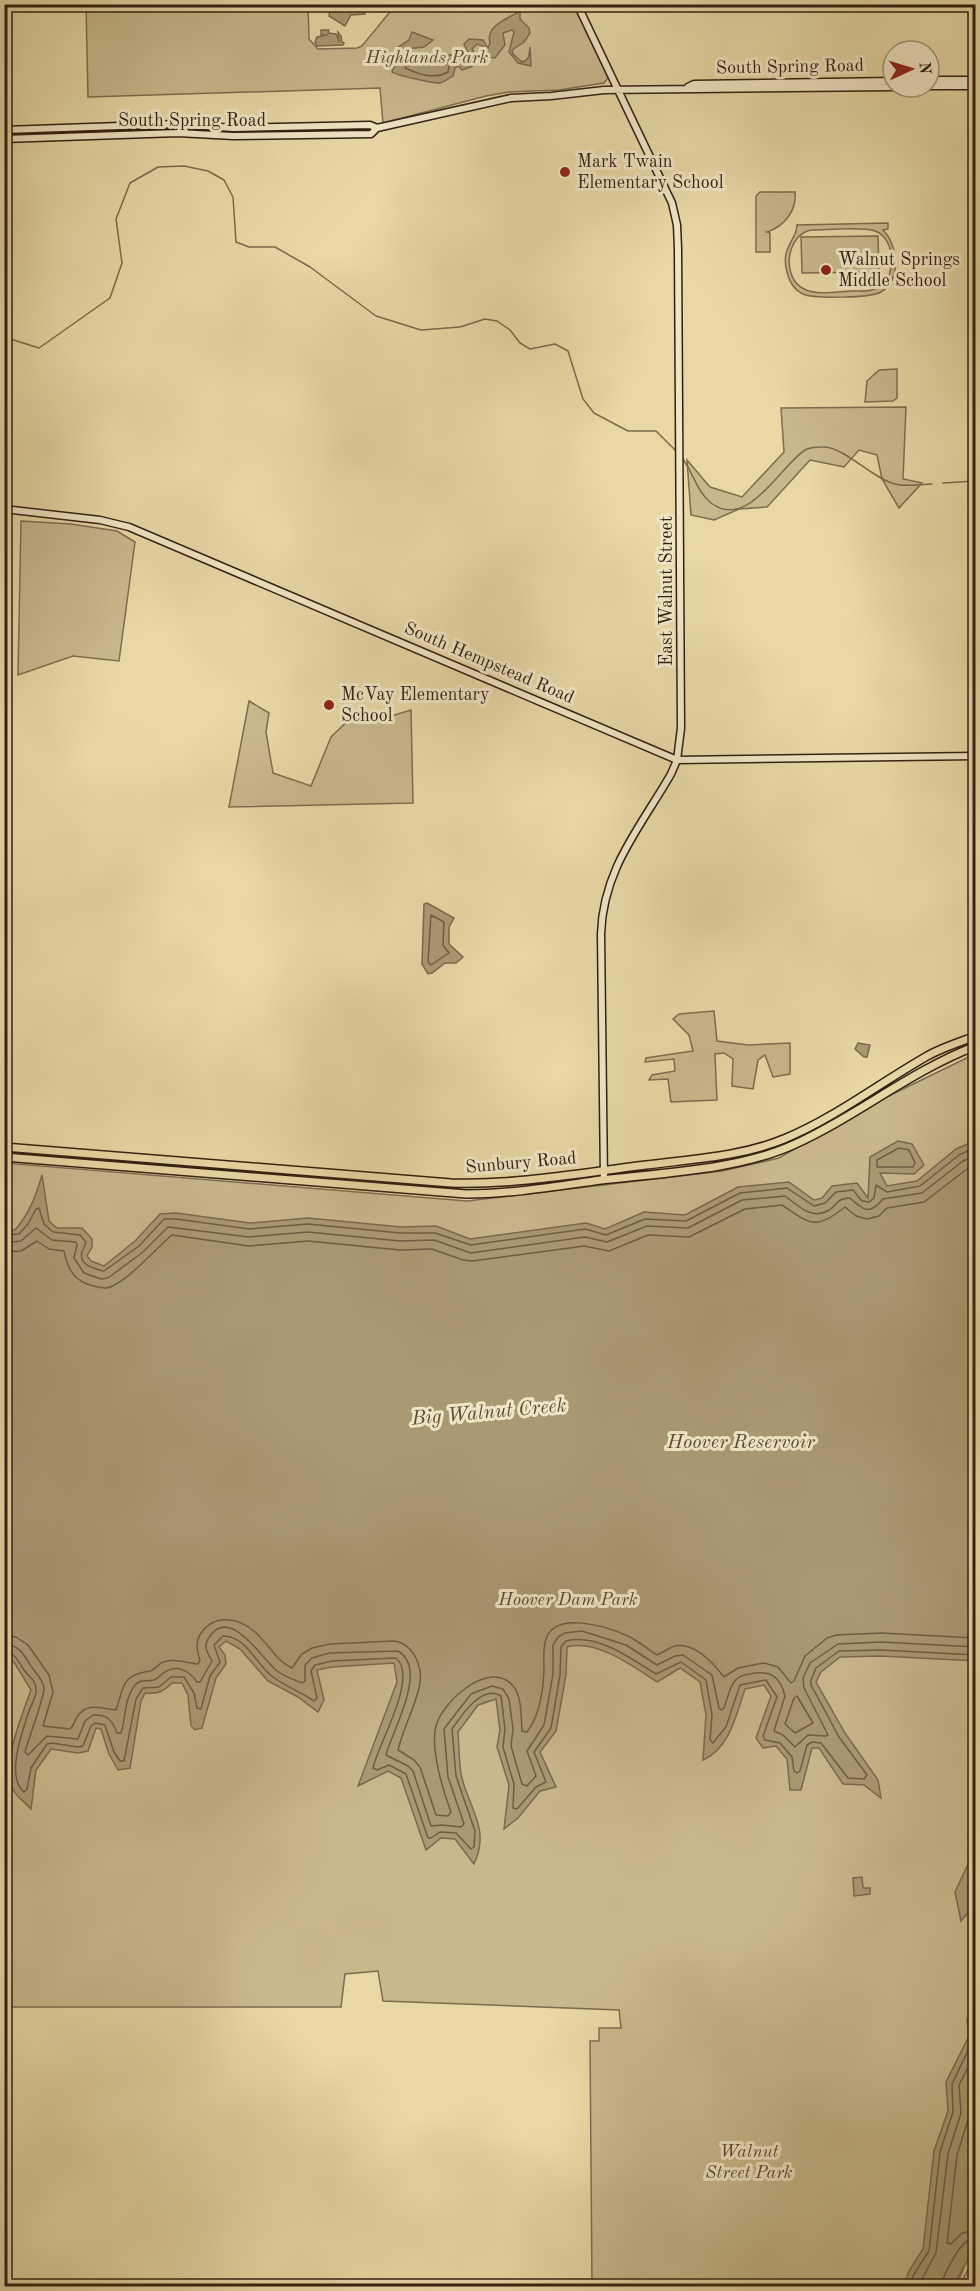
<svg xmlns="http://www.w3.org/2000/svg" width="980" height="2291" font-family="'Old Standard TT',serif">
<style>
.green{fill:#c8b98d;stroke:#7c6d50;stroke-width:1.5;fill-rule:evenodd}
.water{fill:#a99a74;stroke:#796a4d;stroke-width:1.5}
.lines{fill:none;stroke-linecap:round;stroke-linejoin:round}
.shore{stroke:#6d5e43;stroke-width:1.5}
.stream{stroke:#796a4d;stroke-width:1.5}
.secondary-casing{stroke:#312112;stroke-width:9}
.primary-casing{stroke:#312112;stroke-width:10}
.secondary{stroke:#efe6c5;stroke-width:6}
.primary{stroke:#e7d8a6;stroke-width:7}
.poi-dot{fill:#8f2418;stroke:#efe6c5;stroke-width:2}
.labels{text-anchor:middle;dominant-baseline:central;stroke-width:6;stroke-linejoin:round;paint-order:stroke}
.park-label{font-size:18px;font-style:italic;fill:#574731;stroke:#efe6c5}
.street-label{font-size:18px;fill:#312112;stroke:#efe6c5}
.poi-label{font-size:18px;fill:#312112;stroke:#efe6c5;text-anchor:start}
.water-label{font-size:20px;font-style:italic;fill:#5b4b34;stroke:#efe6c5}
</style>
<rect width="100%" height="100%" fill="#e7d8a6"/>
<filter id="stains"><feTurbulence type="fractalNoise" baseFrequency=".00333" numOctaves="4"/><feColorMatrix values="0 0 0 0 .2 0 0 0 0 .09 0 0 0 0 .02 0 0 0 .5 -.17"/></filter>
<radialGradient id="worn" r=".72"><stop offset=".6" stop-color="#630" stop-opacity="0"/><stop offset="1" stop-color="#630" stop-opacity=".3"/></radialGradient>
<path class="green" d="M86 5H308L309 39 318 49 357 48 362 46 394 7 392 5H576L608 78 604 83 559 90 509 92 486 96 383 123 380 88 88 97Z
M760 192H795C797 210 785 226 767 232L770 233V252H756V196Z
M888 223V229L883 230C898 245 902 279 881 292 871 298 814 299 803 294 794 290 789 281 787 272 780 247 797 240 797 225ZM811 230C826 230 863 226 875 231 895 238 897 274 881 286 873 292 863 291 854 291 840 291 817 296 804 289 781 278 786 235 811 230Z
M878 236 879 272 802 273 801 237Z
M897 369V398L893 401 865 402 867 381 879 370Z
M906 407 903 479 922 483 899 508 882 479 877 455 859 450 844 467 810 460 767 507 739 509 714 520 691 515 687 460 710 487 742 497 784 452 781 408Z
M21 521 71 524 117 531 135 542 119 661 73 656 18 675Z
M249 701 269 713 266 732 273 773 311 786 331 737 358 711 388 717 411 710 413 803 229 807Z
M714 1011 717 1041 748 1045 790 1043V1074L773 1077 765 1055 758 1060 753 1089 732 1086 733 1059 724 1053 715 1054 717 1100 671 1102 668 1079 649 1080 652 1075 675 1071 674 1059 645 1062 646 1058 693 1051 689 1035 673 1019 679 1014Z
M975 1054 976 2234 957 2286H592L590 2041H599V2028H621L619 2010 383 2001 378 1971 345 1974 341 2007H5V1163L467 1201 722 1171 779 1158 874 1103Z
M975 2257V2286H959Z"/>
<path class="water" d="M361 5 365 9V14L351 15 345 26 329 16 330 9 338 6 350 9 355 6 359 7Z
M520 11V19L529 28 530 33 524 42 512 50 513 54 522 62C530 60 529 55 530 47L531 66 518 63 509 52 514 32 512 30 503 33 505 45 495 58 487 57 483 46 477 44 472 49 477 57 482 58 484 62H477L473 66 462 70 458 66 455 68 453 76C450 78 444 82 440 83 435 84 396 75 392 72L395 64 410 55 423 60 433 53 467 57 469 55 464 44 469 39 483 40 488 48 490 43C485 25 508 19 520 11Z
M321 30H329L328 33 336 34 339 42 338 32 341 36 342 42 344 43 343 45 317 46 315 42 317 37 328 35H321Z
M412 32 433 40 424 47 397 50V48L409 40Z
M427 903 454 918 449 927V944L463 957 456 963H445L432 973 428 974 422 964 424 904Z
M858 1043 870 1045 867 1057H864L855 1049Z
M898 1141 912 1144 924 1165 914 1174 880 1173 887 1186 917 1181 956 1149 975 1141 976 1661 881 1656 840 1657 821 1672 816 1682 845 1733 878 1780 881 1798 864 1785 843 1784 819 1748H812L801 1790H790L787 1759 776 1746 763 1748 756 1738 771 1696 764 1685 745 1689C736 1715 730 1748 703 1760L706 1715 700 1682 680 1668 657 1682C633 1666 596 1639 567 1647L566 1675 556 1731 540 1752 556 1787 540 1791 518 1818 504 1829 509 1785 497 1747 500 1730 496 1699 478 1705 458 1732C459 1746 459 1760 461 1774 468 1808 491 1828 474 1864L455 1839 441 1838 426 1850 401 1778 388 1771 358 1786 397 1682 394 1663 332 1667 317 1670 324 1700 318 1712 298 1697 268 1681 240 1649 226 1641 219 1647 225 1655 226 1664 216 1678 202 1728 195 1730 191 1726 188 1695 182 1683H172C163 1692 158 1694 145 1693L141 1701 130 1768 118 1770 109 1754 101 1729 96 1728 88 1751 78 1753 51 1749 36 1770 31 1809C26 1803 18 1798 14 1791 0 1766 22 1715 31 1690L14 1662 5 1656 4 1228 7 1230H15C29 1214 36 1196 42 1175L49 1221 57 1228H82L92 1239V1247L87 1256 91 1261 104 1266 135 1241 160 1214 176 1213 250 1223 308 1218 401 1227 436 1226 470 1239 586 1223 605 1229 644 1212 685 1215 738 1187 789 1182 814 1200 822 1198 832 1186 857 1183 868 1198 870 1157Z
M975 1849V1904L961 1921 955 1892Z
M862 1877 863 1888H870V1894L854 1896 853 1878Z
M975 2012V2248L953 2286H904L909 2271 923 2249 934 2151 948 2111 946 2082 969 2036 967 2019Z"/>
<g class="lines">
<path class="shore" d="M436 59 450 61 448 72C434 80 418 74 405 68L409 62C425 66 421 67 436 59Z
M431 915 444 922 443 945 449 953 431 965 428 962Z
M899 1148 909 1150 915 1163 913 1167H877V1160Z
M4 1235 19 1234 28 1224 36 1209 39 1208 44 1224 53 1232 80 1235 86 1242C85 1246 83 1249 82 1252 78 1265 95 1269 104 1271L139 1246 164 1219H176L249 1229 308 1224 400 1233H435L471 1245 585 1229 606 1235 645 1219 686 1221 740 1193 787 1188 814 1206 825 1203 836 1192 853 1190 862 1201 869 1202 874 1198 876 1185 887 1192 920 1186 959 1155 976 1147
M4 1243 21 1241 36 1228 52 1240 76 1242 77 1245 74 1258 84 1273 101 1279 108 1278 143 1252 168 1227 249 1237 308 1232 400 1241 434 1240 471 1253 585 1237 607 1242 647 1226 688 1228 742 1200 785 1196C798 1205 811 1221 829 1210 839 1203 836 1199 850 1198 863 1210 869 1216 883 1199L922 1193 963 1161 976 1155
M4 1252 21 1251 37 1241 49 1249 64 1251C67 1266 72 1278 87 1284 93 1286 99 1288 106 1288 124 1286 157 1247 172 1235L249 1246 308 1241 400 1250 432 1249 463 1260 472 1261 584 1246 609 1251 648 1235 689 1237 745 1209 782 1205C811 1224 815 1231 845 1207L856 1216 867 1219 879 1216 887 1208 924 1202 967 1169 976 1165
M4 1635 16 1637 28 1645 49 1675 53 1692 43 1726 70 1729C74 1726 74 1722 77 1717 87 1701 102 1709 116 1710 125 1685 120 1676 150 1671 154 1670 157 1666 161 1663 174 1657 186 1663 198 1664L200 1660C197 1651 195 1642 201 1633 215 1613 239 1618 255 1632 269 1644 276 1661 292 1668L302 1654 312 1648 330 1644 393 1641C414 1643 424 1668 419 1688 414 1709 403 1729 398 1750L414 1760 420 1767 436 1815 448 1816 451 1812C443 1791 430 1748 436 1726 442 1702 490 1658 513 1686 522 1696 521 1717 522 1731L527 1732C539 1717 543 1691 544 1671 544 1662 543 1652 545 1643 551 1608 609 1627 630 1637 639 1642 648 1649 657 1655 663 1652 669 1648 675 1646 695 1642 714 1664 724 1677L738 1668 764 1663 778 1667 791 1683 794 1681 805 1656 827 1638 836 1635 881 1633 976 1638
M4 1644C18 1645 23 1653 29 1663 34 1672 42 1677 44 1688 45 1696 28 1739 25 1752L28 1755 47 1736 78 1739 85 1721 93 1715C107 1714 112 1720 117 1733H121C126 1719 124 1701 133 1688 139 1678 145 1682 154 1680 158 1679 161 1674 165 1672 177 1664 190 1671 197 1682H200L212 1661C208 1654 203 1647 208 1639 229 1603 262 1659 277 1671 284 1676 294 1680 302 1683L305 1681V1665L312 1658 329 1653 398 1651C429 1669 392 1731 386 1755L408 1766 413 1771 431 1826 442 1825 461 1827 464 1824 448 1777 444 1729 471 1694 492 1686 503 1689 509 1699 513 1729 511 1746 522 1784 527 1786 536 1776 527 1751 544 1725 553 1674V1645L558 1637 565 1633 582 1631 626 1645 657 1665 675 1656 683 1655 712 1675 719 1708 721 1710 724 1708C727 1700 729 1689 734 1682 738 1676 744 1675 750 1674 769 1670 780 1675 785 1696L774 1731 783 1735 795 1747 808 1735 826 1736 828 1735 804 1688 803 1678 810 1663 838 1644 881 1642 976 1647
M4 1652C16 1653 18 1661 24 1670 28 1676 36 1680 36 1689 37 1696 31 1705 29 1711 23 1730 5 1777 24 1792L27 1789 31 1768 47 1744 52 1743 77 1747 83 1746 91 1726 95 1723 105 1725 114 1752 120 1761H124L136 1699 143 1688 159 1687 171 1677H184L194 1693 197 1708 201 1709 210 1676 220 1662 214 1645 223 1636C247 1636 256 1665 273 1677 285 1686 301 1692 314 1701L317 1698 311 1671 315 1665 332 1661 396 1658C419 1677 378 1744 373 1768L377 1770 389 1765 406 1774 428 1838H431L440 1832 456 1833 471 1849 474 1847 475 1831 456 1776 452 1729C461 1716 482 1684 501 1696L505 1729 503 1747 514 1784 513 1808 517 1809 536 1787 546 1782 534 1752 551 1728 560 1675 561 1647 566 1641C598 1633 631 1659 656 1674L681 1662 706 1680 712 1715 710 1740 713 1743 726 1727 740 1685 766 1680 777 1697 763 1736 765 1740 780 1743 792 1757 794 1771 797 1773 800 1771 807 1745 812 1742 821 1743 848 1778 864 1779 867 1775 839 1737 811 1685V1680L816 1668 839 1651 881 1650 976 1655
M797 1696 813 1723 795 1733 785 1724 794 1698Z
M976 2073 969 2087V2117L957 2155 947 2243 951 2244 962 2233 976 2230
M910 2286 914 2274 929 2251 940 2152 953 2112 952 2084 974 2038 973 2023 976 2020
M918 2286 936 2253 948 2154 961 2113 959 2085 976 2052
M941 2286C942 2278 958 2247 966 2242 970 2239 971 2239 976 2239"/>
<path class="stream" d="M4 337 39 348 110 298 122 263 116 219 130 183 158 167 184 166 208 171 224 180 233 197 236 242 249 247H275L310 267 376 316 421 330 460 327 485 319 497 321 510 330 520 343 530 349 555 344 568 351 583 399 594 413 628 431H656L677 452
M682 458C693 472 697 492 711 503 748 531 780 466 805 450 810 447 818 447 823 447 843 446 873 479 895 484 906 487 921 484 932 484
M943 483 976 481"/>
<defs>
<path id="secondary" d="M577 4 672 203 677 225 678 249 681 728 677 760 671 774C640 828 603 869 601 934L604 1180
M929 80H976
M929 86H976
M688 87 694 84 893 81
M4 130 178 124 233 128 370 125 377 128
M4 139 178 133 233 136 371 134 377 128 511 98 551 96 604 90 893 87
M4 509 100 520 129 527 677 760 976 756"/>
<path id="primary" d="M4 1147 451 1183C517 1185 581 1173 646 1165 692 1159 740 1157 784 1139 835 1118 881 1082 929 1055 944 1047 960 1042 976 1036
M4 1157 466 1194C511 1194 557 1186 601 1180 661 1173 738 1170 793 1145 856 1117 910 1071 976 1046"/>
</defs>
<use href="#secondary" class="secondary-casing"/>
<use href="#primary" class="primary-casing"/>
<use href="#secondary" class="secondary"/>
<use href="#primary" class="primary"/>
</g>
<g class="poi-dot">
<circle cx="565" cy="172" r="6"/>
<circle cx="826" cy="270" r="6"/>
<circle cx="329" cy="705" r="6"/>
</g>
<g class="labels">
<g class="park-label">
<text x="427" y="58">Highlands Park</text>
<text x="568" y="1600">Hoover Dam Park</text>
<text x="749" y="2152">Walnut<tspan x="749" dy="21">Street Park</tspan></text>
</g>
<g class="street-label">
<text transform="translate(790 67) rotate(-1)">South Spring Road</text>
<text x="192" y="121">South Spring Road</text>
<text transform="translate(667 591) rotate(-90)">East Walnut Street</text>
<text transform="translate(489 663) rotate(23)">South Hempstead Road</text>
<text transform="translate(521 1163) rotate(-5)">Sunbury Road</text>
</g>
<g class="poi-label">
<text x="577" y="162">Mark Twain<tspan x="577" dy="21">Elementary School</tspan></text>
<text x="838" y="260">Walnut Springs<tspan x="838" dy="21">Middle School</tspan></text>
<text x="341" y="695">McVay Elementary<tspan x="341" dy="21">School</tspan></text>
</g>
<g class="water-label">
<text transform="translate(489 1413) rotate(-5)">Big Walnut Creek</text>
<text x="741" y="1443">Hoover Reservoir</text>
</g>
</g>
<rect width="980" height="2291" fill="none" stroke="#e7d8a6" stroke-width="24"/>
<rect x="6" y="6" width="968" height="2279" fill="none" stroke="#312112" stroke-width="3"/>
<rect x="12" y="12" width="956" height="2267" fill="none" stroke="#312112" stroke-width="1.5"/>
<g transform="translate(911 69) rotate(86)"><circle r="28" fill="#efe6c5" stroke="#a3977d" stroke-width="1.5"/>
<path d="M0-4.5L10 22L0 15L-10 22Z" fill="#8f2418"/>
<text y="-9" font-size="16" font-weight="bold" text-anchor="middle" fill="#312112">N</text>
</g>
<rect width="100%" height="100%" filter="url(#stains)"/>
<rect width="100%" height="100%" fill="url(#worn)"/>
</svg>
